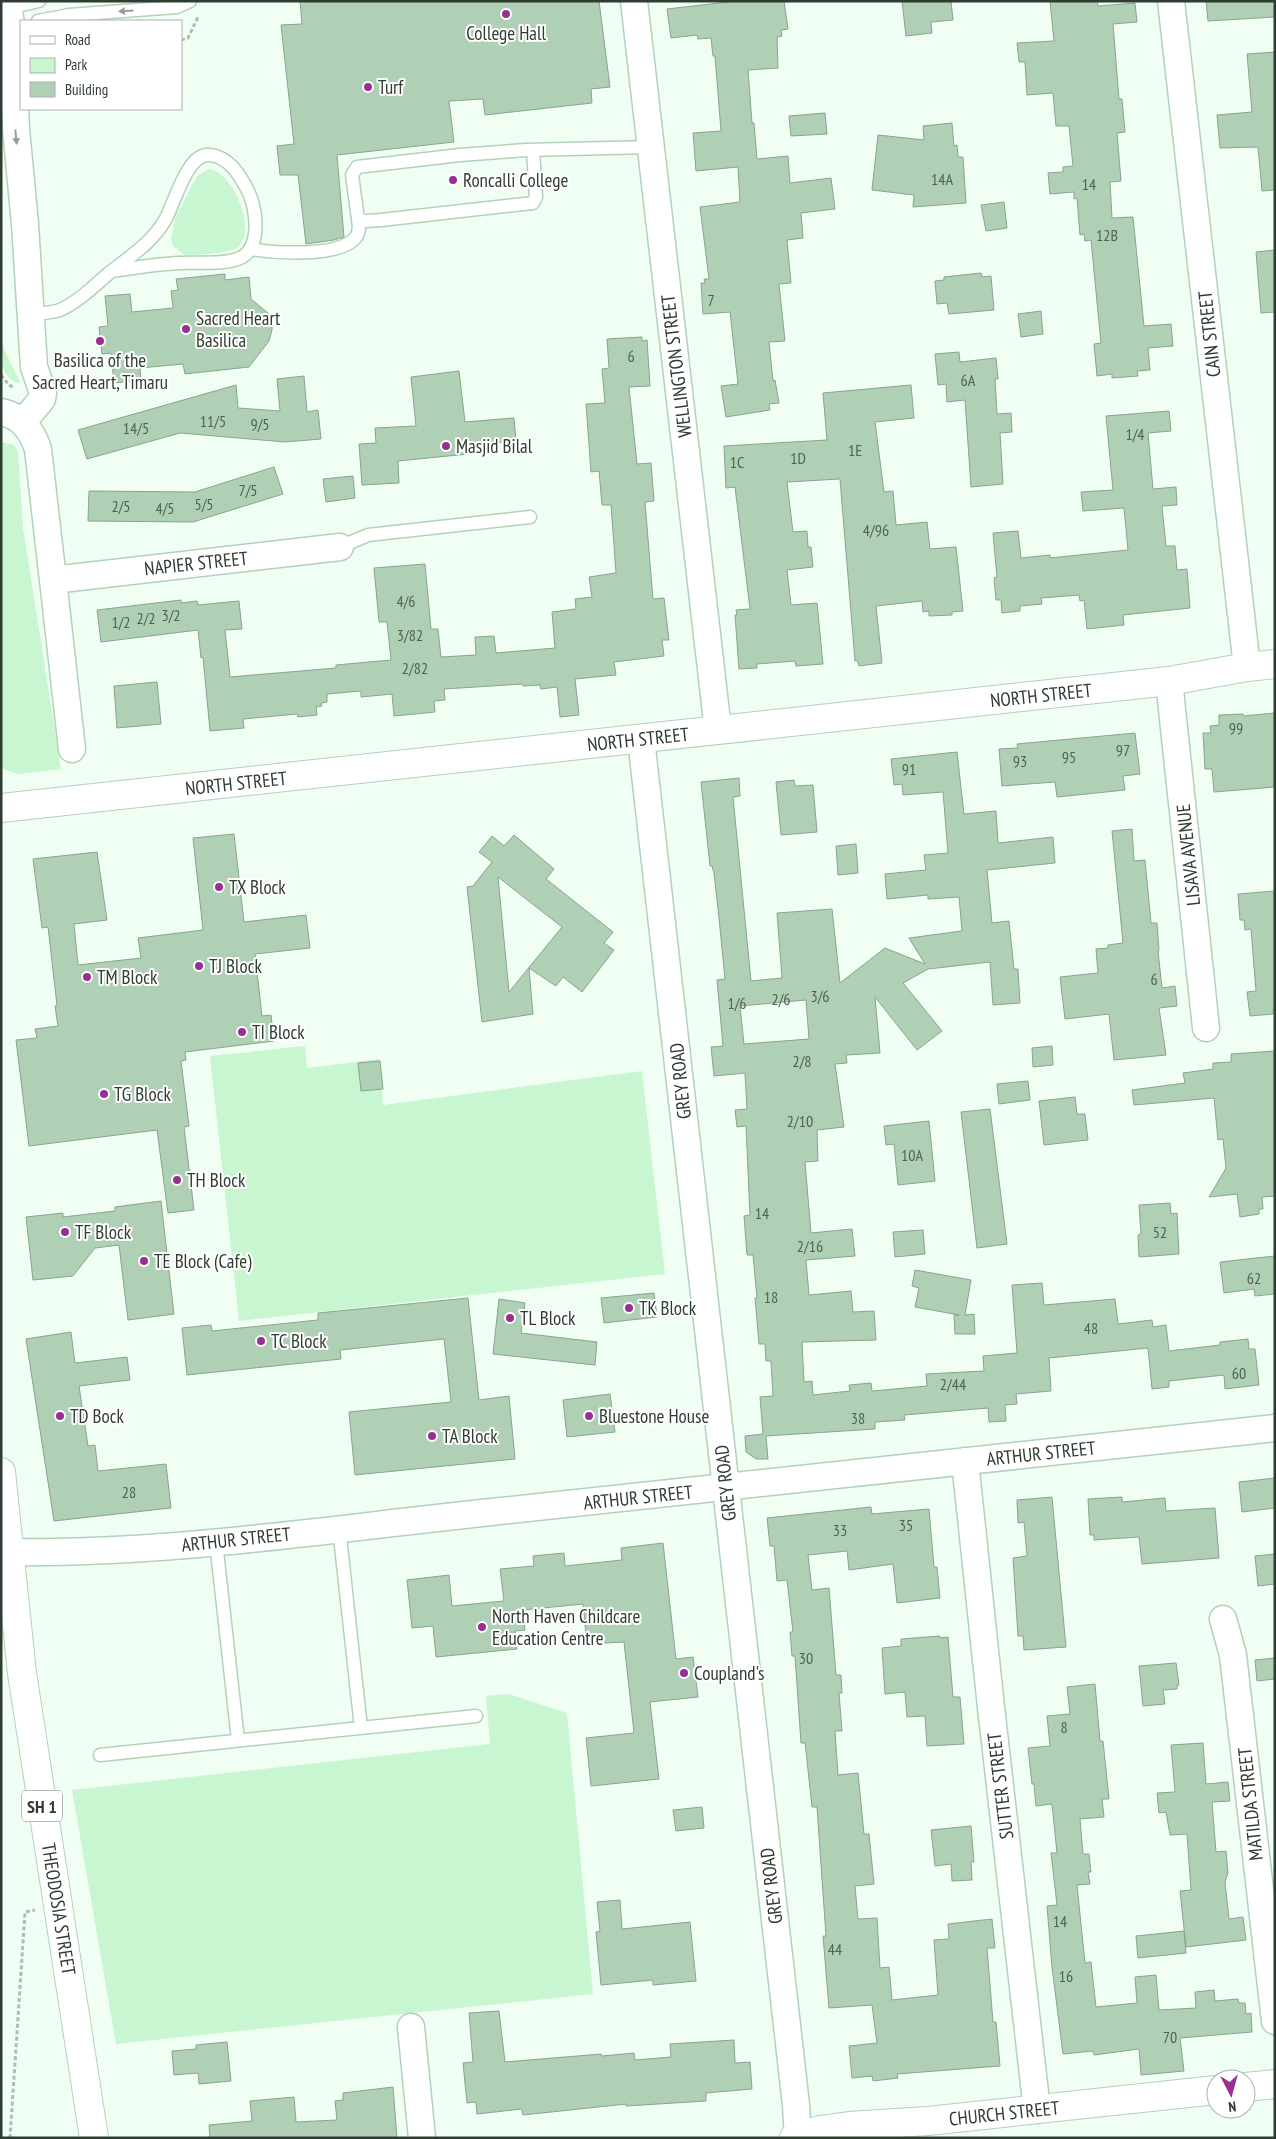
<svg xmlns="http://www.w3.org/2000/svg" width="1276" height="2139" font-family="'PT Sans Narrow',sans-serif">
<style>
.green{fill:#c7f6d0}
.building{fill:#b0d0b6;stroke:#86a58c;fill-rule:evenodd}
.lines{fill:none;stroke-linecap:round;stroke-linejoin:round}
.lane-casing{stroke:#b2d2b8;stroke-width:15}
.street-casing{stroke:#b2d2b8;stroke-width:29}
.secondary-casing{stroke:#b2d2b8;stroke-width:30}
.highway-casing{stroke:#b2d2b8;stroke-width:30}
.path{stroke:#afbcb1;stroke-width:3;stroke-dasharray:4 2.5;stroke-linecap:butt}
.lane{stroke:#fff;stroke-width:12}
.street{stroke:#fff;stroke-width:26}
.secondary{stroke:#fff;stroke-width:28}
.highway{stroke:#fff;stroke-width:28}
.oneway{fill:#979e98}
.poi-dot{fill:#982f92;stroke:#fff;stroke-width:2}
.labels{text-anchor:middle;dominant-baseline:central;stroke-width:4;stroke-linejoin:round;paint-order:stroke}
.number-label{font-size:16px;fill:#4f6152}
.shield{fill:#fff;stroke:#6d766f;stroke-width:1}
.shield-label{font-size:18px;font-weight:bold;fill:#2f3c31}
.poi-label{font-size:19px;fill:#2f3c31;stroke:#fff;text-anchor:start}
.street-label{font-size:19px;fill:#2f3c31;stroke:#fff}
</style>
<rect width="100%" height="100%" fill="#f1fef4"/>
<path class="green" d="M209 169C232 171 257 228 239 246 231 254 198 254 186 256L173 246 171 239 175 218 197 176Z
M2 339 4 349 20 382 18 383C0 377 0 355 2 339Z
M1 442 14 445 18 452 23 528 61 769 18 774 1 768Z
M305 1046 307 1068 379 1059 383 1105 642 1071 665 1274 239 1321 210 1056Z
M509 1694 567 1713 593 1994 116 2044 72 1790 490 1744 486 1696Z"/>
<path class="building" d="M300 1H599L610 87 591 89 592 103 485 115 483 99 449 101 454 142 337 155 344 237 334 240 306 244 298 175H280L277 146 294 144 281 25 302 24Z
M736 1H784L788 29 781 30 782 36 777 37 778 68 748 70 752 123H754L757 159 788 156 790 183 831 178 835 209 801 213 803 238 787 240 791 283 779 284 785 341 769 342 773 381 775 380 779 403 769 404 770 410 726 417 721 386 738 384 730 312 703 314 701 283H705L704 279H709L700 207 740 202 738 167 696 171 693 133 721 131 715 56H713L711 38 698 39 697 35 671 38 667 9Z
M902 1H951L953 20 931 22 932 33 906 36Z
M1050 1H1097L1098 6 1135 3 1137 22 1113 24 1119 99H1122L1125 132 1117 133 1121 181 1110 182 1112 218 1133 217 1144 326 1171 324 1173 346 1148 348 1150 370 1137 371 1138 376 1112 378V374L1097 376 1094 344 1101 343 1091 240 1085 241 1084 234 1080 235 1077 198 1074 199V192L1050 194 1048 173 1063 172V167L1073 166 1069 126H1056L1053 93 1027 95 1025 62H1019L1017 43 1054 41Z
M1206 1H1275V17L1208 21Z
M1275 52V190L1262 191 1258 147 1220 148 1217 115 1252 112 1247 54Z
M825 113 827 134 791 136 789 116Z
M952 123 954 146 957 145 958 157H963L966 203 913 207 914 195 872 190 878 135 924 140 923 126Z
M1004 202 1007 228 986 231 981 205Z
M1275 250V312L1261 313 1256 252Z
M981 273 982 277 991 276 994 310 949 314 947 303 937 304 935 281 944 280V277Z
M225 274V280L249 277 251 299 268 313 272 320V330L269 341 249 367 185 374 183 364 140 368 141 380 114 383 111 353 102 354 99 327 108 326 105 296 130 294 132 312 173 308 171 291 178 290 176 279Z
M1041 311 1043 334 1021 337 1018 314Z
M642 337V341L647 340 650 386 629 387 637 464 651 463 654 501 645 502 653 599 664 598 669 640H662L664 656 614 662 616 675 575 679 579 715 560 717 557 687 541 689 540 685 523 686V684L444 689 445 700 434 701 435 712 394 716 392 694 361 697V691L327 694V702L321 703 322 706 316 707 317 715 298 717 297 714 243 719 244 728 210 731 203 657 201 658 198 630 101 642 97 610 181 600V603L197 601 198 605 239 601 242 629 225 630 230 677 336 668V665L391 660 387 622H379L374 568 425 564 431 629H438L441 657 476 655 475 637 494 636 496 653 555 648 552 612 576 609 575 599 592 597 589 577 616 573 611 505H602L599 471 591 472 586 404 605 403 602 369 609 368 607 339Z
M959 352 960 362 996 358 998 379H995L997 414 1011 413 1012 432 1000 433 1003 484 971 487 965 400 947 402 946 384 938 385 935 354Z
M459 371 465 422 514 418 516 441 467 446 468 454 398 461 399 483 362 485 359 444 376 443 375 428 416 426 411 377Z
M304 376 307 412 318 410 321 439 285 442 180 433 87 459 78 430 236 385 238 408 280 411 277 379Z
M911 385 914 418 875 422 884 492 893 491 896 525 927 522 930 549 956 547 963 611 952 612V615L929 616V611L923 612 922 601 876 606 882 663 859 666 858 661H855L840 479 787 482 793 532 807 531 808 547H811L813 567 787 570 791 605 817 603 823 664 796 666 795 661 757 664V668L739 669 735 615H737L736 610 750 609 735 487 726 488 724 446 827 440 823 393Z
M1169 411 1171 431 1148 433 1153 489 1176 487 1177 505 1162 506 1166 546H1175L1177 570 1187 569 1190 608 1123 615 1124 625 1087 629 1084 600 1080 601 1079 595 1041 598 1042 604 1020 606V611L1002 613 1001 600H996L994 578 997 577 993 533 1018 531 1021 558 1050 555V558L1128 550 1124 508 1083 511 1081 492 1113 490 1106 416Z
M274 467 283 494 193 522 88 521 89 491 195 492Z
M353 476 355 498 326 502 323 479Z
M157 682 161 724 117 728 114 686Z
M1275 713V787L1214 792 1212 769H1205L1203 733H1211L1210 726 1219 725V715L1243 714V716Z
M1135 733 1140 774 1123 776 1125 790 1057 797 1055 782 1002 786 999 749 1018 748 1017 744Z
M957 752 964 814 996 811 998 843 1053 837 1055 863 987 870 992 923 1009 921 1014 969H1018L1020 1003 993 1005 990 962 928 969 903 983 942 1031 917 1050 875 997 880 1053 846 1055 847 1063 835 1064 844 1127 817 1130 818 1161 805 1162 811 1233 852 1229 855 1256 806 1260 809 1295 851 1291 853 1312 874 1311 876 1340 802 1342 804 1382 812 1381 813 1395 850 1391 849 1385 871 1383 872 1391 927 1386 926 1374 984 1371 983 1356 1017 1353 1012 1285 1042 1283 1044 1305 1115 1299 1118 1324 1152 1320 1153 1327 1166 1325 1169 1351 1220 1345V1342L1248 1339 1249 1349H1255L1259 1385 1225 1389 1224 1375 1169 1381V1387L1152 1389 1148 1348 1049 1358 1051 1391 1016 1394 1017 1404 1005 1405 1006 1421 989 1422 988 1408 904 1415 905 1420 875 1422V1429L766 1436 768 1459H756L746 1452 745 1436 763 1434 760 1397 773 1396 771 1361H766L765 1344H759L755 1298H757L753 1255H747L744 1216 750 1215 746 1126 737 1127 735 1110 747 1109 745 1073 714 1076 711 1047 723 1046 717 980 725 979 719 918 714 873 712 866H710L701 782 739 778 740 796 733 797 751 981 782 978 777 913 832 909 840 983 885 948 925 964 909 938 962 931 959 897 928 899V895L887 899 885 874 926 870 924 855 948 853 943 792 903 795 902 784 894 785 891 759ZM806 1000 809 1039 744 1044 740 1006Z
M794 780 795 786 813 785 817 832 781 835 776 782Z
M1132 829 1134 861 1145 860 1151 923H1157L1159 951H1158L1162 988 1175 986 1177 1006 1159 1008 1166 1055 1114 1060 1109 1014 1065 1019 1060 977 1098 973 1096 949 1108 948V945L1123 943 1112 831Z
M234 834 244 922 306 915 310 948 255 954 262 1016 271 1015 274 1041 185 1052 186 1060 181 1061 189 1126 184 1127 194 1210 168 1213 157 1130 29 1146 16 1040 37 1038 35 1029 58 1026 55 1006 57 1005 48 927 42 928 33 859 97 852 107 920 74 924 78 965 141 958 138 938 203 930 193 838Z
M514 835 554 869 546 879 613 932 604 943 614 950 582 992 563 977 556 986 529 968 533 1014 482 1022 467 887 473 886 492 862 479 852 492 836 504 846ZM498 877 562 927 509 992Z
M856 844 858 873 838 875 836 846Z
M1275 891V1009H1273V1014L1250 1016 1247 992 1256 991 1251 929 1245 930 1244 920H1240L1238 894Z
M1052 1046 1053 1065 1033 1067 1032 1048Z
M1275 1051V1196L1262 1197 1263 1209H1259V1214L1240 1217 1237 1194 1209 1197 1226 1168 1223 1139 1218 1140 1214 1098 1134 1105 1132 1090 1185 1083 1183 1073 1213 1069V1063L1231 1062V1054Z
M380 1061 383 1089 361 1091 358 1063Z
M1028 1081 1030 1100 999 1104 997 1084Z
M1075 1097 1077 1114H1085L1088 1140 1044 1145 1039 1101Z
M990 1109 1007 1244 977 1248 961 1112Z
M929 1121 935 1181 898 1185 894 1144 886 1145 884 1126Z
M161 1201 174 1314 128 1320 119 1245 95 1248 73 1276 33 1280 26 1217 63 1213V1217L115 1211V1207Z
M1170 1203 1171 1214 1177 1213 1179 1254 1139 1257 1138 1235 1141 1234 1139 1205Z
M923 1230 925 1254 895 1257 893 1232Z
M1275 1256V1294L1255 1296 1254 1289 1224 1293 1220 1262Z
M915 1270 971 1280 965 1315 974 1314 975 1334H955L954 1315H959L915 1307 919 1288 912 1286Z
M654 1293 657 1317 604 1323 601 1298Z
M468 1298 479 1400 509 1396 515 1459 355 1475 349 1412 451 1402 444 1339 340 1350 341 1359 187 1375 182 1328 211 1325 212 1331 318 1320V1313Z
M499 1299 525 1303 521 1333 597 1342 595 1365 493 1354Z
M71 1332 75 1363 127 1357 130 1380 79 1386 88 1446 95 1445 98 1471 166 1464 171 1508 54 1521 26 1339Z
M610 1394 615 1432 567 1437 563 1400Z
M1275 1478V1508L1242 1512 1239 1482Z
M1052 1497 1066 1647 1024 1650 1023 1636H1018L1013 1558 1027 1556 1024 1522 1018 1523 1017 1500Z
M1122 1497V1502L1165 1498 1166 1511 1215 1508 1219 1558 1142 1564 1139 1537 1094 1540V1535H1090L1088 1499Z
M871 1507 872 1514 929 1509 934 1567H937L940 1598 897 1603 893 1564 849 1570 847 1551 808 1555 812 1590 829 1588 836 1675H841L842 1693H839L842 1731H835L838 1775 858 1773 864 1834H869L874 1884 855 1886 858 1919 877 1918 880 1968 889 1967 892 2000 938 1995 934 1940 949 1939 948 1924 992 1919 995 1948H987L993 2022H996L1000 2066 897 2074 898 2078 873 2081 872 2076 852 2078 849 2046 877 2043 872 2005 829 2008 823 1936H826L817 1807H812L806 1751 805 1743H801L795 1656H792L790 1632H793L787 1580 777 1581 774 1546H770L767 1518Z
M663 1543 676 1659 693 1657 698 1697 650 1702 659 1779 591 1786 586 1738 634 1733 624 1642 587 1644 583 1604 523 1610 525 1630 515 1631 517 1649 436 1657 433 1626 412 1628 407 1580 449 1575 452 1606 504 1601 500 1569 534 1566 533 1556 564 1553 565 1566 622 1560 621 1548Z
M1275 1554V1584L1258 1586 1255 1556Z
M940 1636V1638L948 1637 953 1697H960L964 1744 927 1746 925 1716 907 1717 905 1692 885 1694 882 1648 901 1646V1639Z
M1275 1658V1679L1257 1681 1255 1660Z
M1176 1663 1179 1685H1177V1689L1163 1690 1165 1704 1143 1706 1139 1666Z
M1095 1684 1100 1741H1103L1109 1799H1102L1104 1817 1080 1819 1083 1854H1089L1091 1872H1088L1090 1884 1077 1885 1085 1963 1091 1962 1096 2007 1137 2003 1135 1977 1156 1975 1159 2010 1196 2008 1195 1992 1214 1990 1215 2001 1238 1999 1239 2003H1245L1246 2014 1251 2013 1252 2032 1180 2038 1184 2071 1141 2075 1139 2049 1094 2055 1093 2051 1063 2054 1052 1967 1047 1906 1057 1905 1051 1853H1057L1052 1804 1036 1806 1034 1784H1032L1028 1748 1050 1746 1047 1716 1070 1714 1067 1687Z
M1203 1743 1206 1784 1228 1782 1230 1801 1212 1802 1216 1852 1226 1851 1228 1873 1225 1882 1229 1919 1243 1917 1246 1940 1186 1947 1180 1891 1191 1890 1187 1834 1170 1835 1166 1812 1159 1813 1157 1793 1175 1792 1171 1745Z
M702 1807 704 1828 676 1831 673 1810Z
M971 1826 974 1862H971L972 1880 952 1881 951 1864 935 1866 931 1830Z
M620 1900 622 1929 690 1922 696 1981 653 1985V1980L601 1985 596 1932 600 1931 597 1902Z
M1184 1931 1186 1953 1138 1958 1136 1936Z
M499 2011 505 2062 601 2054 602 2056 634 2053 635 2060 671 2057 670 2044 734 2040 735 2063 750 2062 752 2089 706 2093V2101L626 2106V2104L523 2115 522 2109 477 2114 476 2102 467 2103 463 2063 473 2062 469 2013Z
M227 2042 231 2081 199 2084 198 2073 174 2075 172 2051 196 2049V2045Z
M393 2087 397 2138H210L209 2125 252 2121 250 2101 294 2097 296 2122 337 2120 335 2101 343 2100V2093Z"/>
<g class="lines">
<defs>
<path id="lane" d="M9 8 39 1
M38 21 69 15 177 7 190 1
M533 150 536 197 533 203 381 220 365 221 358 219 352 175 357 167 460 155 526 150 651 147
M251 249C274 253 340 258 356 237 360 232 359 225 358 219
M30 315C39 313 51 313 60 310 78 302 93 287 108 274 129 257 152 243 165 220 175 203 187 152 210 155 229 157 239 174 247 189 257 207 262 248 240 258 225 265 196 262 179 263 157 264 134 268 112 271
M340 547 368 535 530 517
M339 1528 361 1728
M216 1542 238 1740
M100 1755 476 1716"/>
<path id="street" d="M8 1 11 25 16 129 25 224 34 367 43 393 42 399 23 422
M634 1 718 730
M1171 1 1247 667
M1 412C22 416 32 431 38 449L53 580 340 547
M53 580 72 749
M1169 681 1206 1028
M641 739 796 2105 798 2138
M965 1461 991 1707 1037 2110
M1 1552C162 1555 322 1530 482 1513 746 1486 1010 1456 1275 1428
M1223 1619 1233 1655 1275 2021
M411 2027 422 2138"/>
<path id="secondary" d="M1 808 1169 681 1247 667 1275 664
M1246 2087 1275 2084
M794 2138 820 2130 849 2126 928 2121 1216 2090"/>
<path id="highway" d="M1 1472 22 1673 94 2138"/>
</defs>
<use href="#lane" class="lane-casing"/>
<use href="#street" class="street-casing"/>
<use href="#secondary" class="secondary-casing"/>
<use href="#highway" class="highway-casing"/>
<path class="path" d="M181 40 188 38 198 17
M1 375 9 385 15 388
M10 2138 25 1912 35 1910"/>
<use href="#lane" class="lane"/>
<use href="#street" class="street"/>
<use href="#secondary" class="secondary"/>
<use href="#highway" class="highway"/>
</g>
<defs><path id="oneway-solid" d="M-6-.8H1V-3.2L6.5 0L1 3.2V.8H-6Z" transform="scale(1.25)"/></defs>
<g class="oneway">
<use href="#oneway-solid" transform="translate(126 11) rotate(176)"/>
<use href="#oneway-solid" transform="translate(16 137) rotate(85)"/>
</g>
<g class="poi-dot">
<circle cx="506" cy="14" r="5"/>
<circle cx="368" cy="87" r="5"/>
<circle cx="453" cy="180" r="5"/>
<circle cx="186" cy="329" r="5"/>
<circle cx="100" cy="341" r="5"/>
<circle cx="446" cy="446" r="5"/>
<circle cx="219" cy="887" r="5"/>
<circle cx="199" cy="966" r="5"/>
<circle cx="87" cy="977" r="5"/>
<circle cx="242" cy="1032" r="5"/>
<circle cx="104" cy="1094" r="5"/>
<circle cx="177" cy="1180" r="5"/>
<circle cx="65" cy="1232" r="5"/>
<circle cx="144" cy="1261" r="5"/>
<circle cx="629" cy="1308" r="5"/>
<circle cx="510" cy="1318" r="5"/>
<circle cx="261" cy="1341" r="5"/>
<circle cx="60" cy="1416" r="5"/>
<circle cx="589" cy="1416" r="5"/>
<circle cx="432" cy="1436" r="5"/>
<circle cx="482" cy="1627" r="5"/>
<circle cx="684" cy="1673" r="5"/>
</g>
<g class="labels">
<g class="number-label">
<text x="942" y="179">14A</text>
<text x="1089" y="184">14</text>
<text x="1107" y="235">12B</text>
<text x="711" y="300">7</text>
<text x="631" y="356">6</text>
<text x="968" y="380">6A</text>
<text x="213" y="421">11/5</text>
<text x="260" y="424">9/5</text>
<text x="136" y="428">14/5</text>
<text x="1135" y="434">1/4</text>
<text x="855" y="450">1E</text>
<text x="798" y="458">1D</text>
<text x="737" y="462">1C</text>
<text x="248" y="490">7/5</text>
<text x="204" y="504">5/5</text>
<text x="121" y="506">2/5</text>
<text x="165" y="508">4/5</text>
<text x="876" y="530">4/96</text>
<text x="406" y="601">4/6</text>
<text x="171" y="615">3/2</text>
<text x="146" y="618">2/2</text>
<text x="121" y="622">1/2</text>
<text x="410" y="635">3/82</text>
<text x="415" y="668">2/82</text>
<text x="1236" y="728">99</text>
<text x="1123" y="750">97</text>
<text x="1069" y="757">95</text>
<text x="1020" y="761">93</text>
<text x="909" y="769">91</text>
<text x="1154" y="979">6</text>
<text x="820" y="996">3/6</text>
<text x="781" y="999">2/6</text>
<text x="737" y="1003">1/6</text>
<text x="802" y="1061">2/8</text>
<text x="800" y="1121">2/10</text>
<text x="912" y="1155">10A</text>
<text x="762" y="1213">14</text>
<text x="1160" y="1232">52</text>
<text x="810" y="1246">2/16</text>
<text x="1254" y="1278">62</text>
<text x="771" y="1297">18</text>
<text x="1091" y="1328">48</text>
<text x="1239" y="1373">60</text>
<text x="953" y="1384">2/44</text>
<text x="858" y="1418">38</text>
<text x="129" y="1492">28</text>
<text x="906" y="1525">35</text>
<text x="840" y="1530">33</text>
<text x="806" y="1658">30</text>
<text x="1064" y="1727">8</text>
<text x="1060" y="1921">14</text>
<text x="835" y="1949">44</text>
<text x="1066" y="1976">16</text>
<text x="1170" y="2037">70</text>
</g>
<rect class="shield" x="22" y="1790.5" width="40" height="31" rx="4"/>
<g class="shield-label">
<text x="42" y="1806">SH 1</text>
</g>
<g class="poi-label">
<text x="506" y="33" text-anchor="middle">College Hall</text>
<text x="378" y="87">Turf</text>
<text x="463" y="180">Roncalli College</text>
<text x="196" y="318">Sacred Heart<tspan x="196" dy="22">Basilica</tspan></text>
<text x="100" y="360" text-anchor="middle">Basilica of the<tspan x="100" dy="22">Sacred Heart, Timaru</tspan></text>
<text x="456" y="446">Masjid Bilal</text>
<text x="229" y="887">TX Block</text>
<text x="209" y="966">TJ Block</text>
<text x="97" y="977">TM Block</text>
<text x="252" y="1032">TI Block</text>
<text x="114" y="1094">TG Block</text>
<text x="187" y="1180">TH Block</text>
<text x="75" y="1232">TF Block</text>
<text x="154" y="1261">TE Block (Cafe)</text>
<text x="639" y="1308">TK Block</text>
<text x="520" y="1318">TL Block</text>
<text x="271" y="1341">TC Block</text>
<text x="70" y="1416">TD Bock</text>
<text x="599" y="1416">Bluestone House</text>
<text x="442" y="1436">TA Block</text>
<text x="492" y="1616">North Haven Childcare<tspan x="492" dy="22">Education Centre</tspan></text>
<text x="694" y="1673">Coupland's</text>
</g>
<g class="street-label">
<text transform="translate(1209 334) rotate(-96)">CAIN STREET</text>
<text transform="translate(676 366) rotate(-97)">WELLINGTON STREET</text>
<text transform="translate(196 563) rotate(-6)">NAPIER STREET</text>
<text transform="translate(1041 695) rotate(-6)">NORTH STREET</text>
<text transform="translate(638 739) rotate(-6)">NORTH STREET</text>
<text transform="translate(236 783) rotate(-6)">NORTH STREET</text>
<text transform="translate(1188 855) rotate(-96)">LISAVA AVENUE</text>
<text transform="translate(680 1081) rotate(-96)">GREY ROAD</text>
<text transform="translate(1041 1453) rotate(-6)">ARTHUR STREET</text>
<text transform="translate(725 1483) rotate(-96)">GREY ROAD</text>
<text transform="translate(638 1497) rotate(-6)">ARTHUR STREET</text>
<text transform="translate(236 1539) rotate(-6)">ARTHUR STREET</text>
<text transform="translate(1000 1786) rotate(-97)">SUTTER STREET</text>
<text transform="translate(1250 1804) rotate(-96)">MATILDA STREET</text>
<text transform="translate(771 1886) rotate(-97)">GREY ROAD</text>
<text transform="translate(59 1909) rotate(81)">THEODOSIA STREET</text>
<text transform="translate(1004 2113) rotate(-6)">CHURCH STREET</text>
</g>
</g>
<rect width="1276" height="2139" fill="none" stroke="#2f3c31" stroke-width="5"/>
<rect x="20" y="20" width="162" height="90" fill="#ffffff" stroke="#acb1ad"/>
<rect x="30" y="36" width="25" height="8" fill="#ffffff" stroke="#acb1ad"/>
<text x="65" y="45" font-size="15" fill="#2f3c31">Road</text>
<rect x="30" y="58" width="25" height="15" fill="#c7f6d0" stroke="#acb1ad"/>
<text x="65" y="70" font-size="15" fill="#2f3c31">Park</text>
<rect x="30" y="82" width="25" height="15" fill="#b0d0b6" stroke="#acb1ad"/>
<text x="65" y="95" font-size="15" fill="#2f3c31">Building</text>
<g transform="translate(1231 2094) rotate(174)"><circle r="24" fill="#ffffff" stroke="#acb1ad"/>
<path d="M0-4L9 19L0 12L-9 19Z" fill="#982f92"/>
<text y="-8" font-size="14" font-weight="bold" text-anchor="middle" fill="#2f3c31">N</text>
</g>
</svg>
